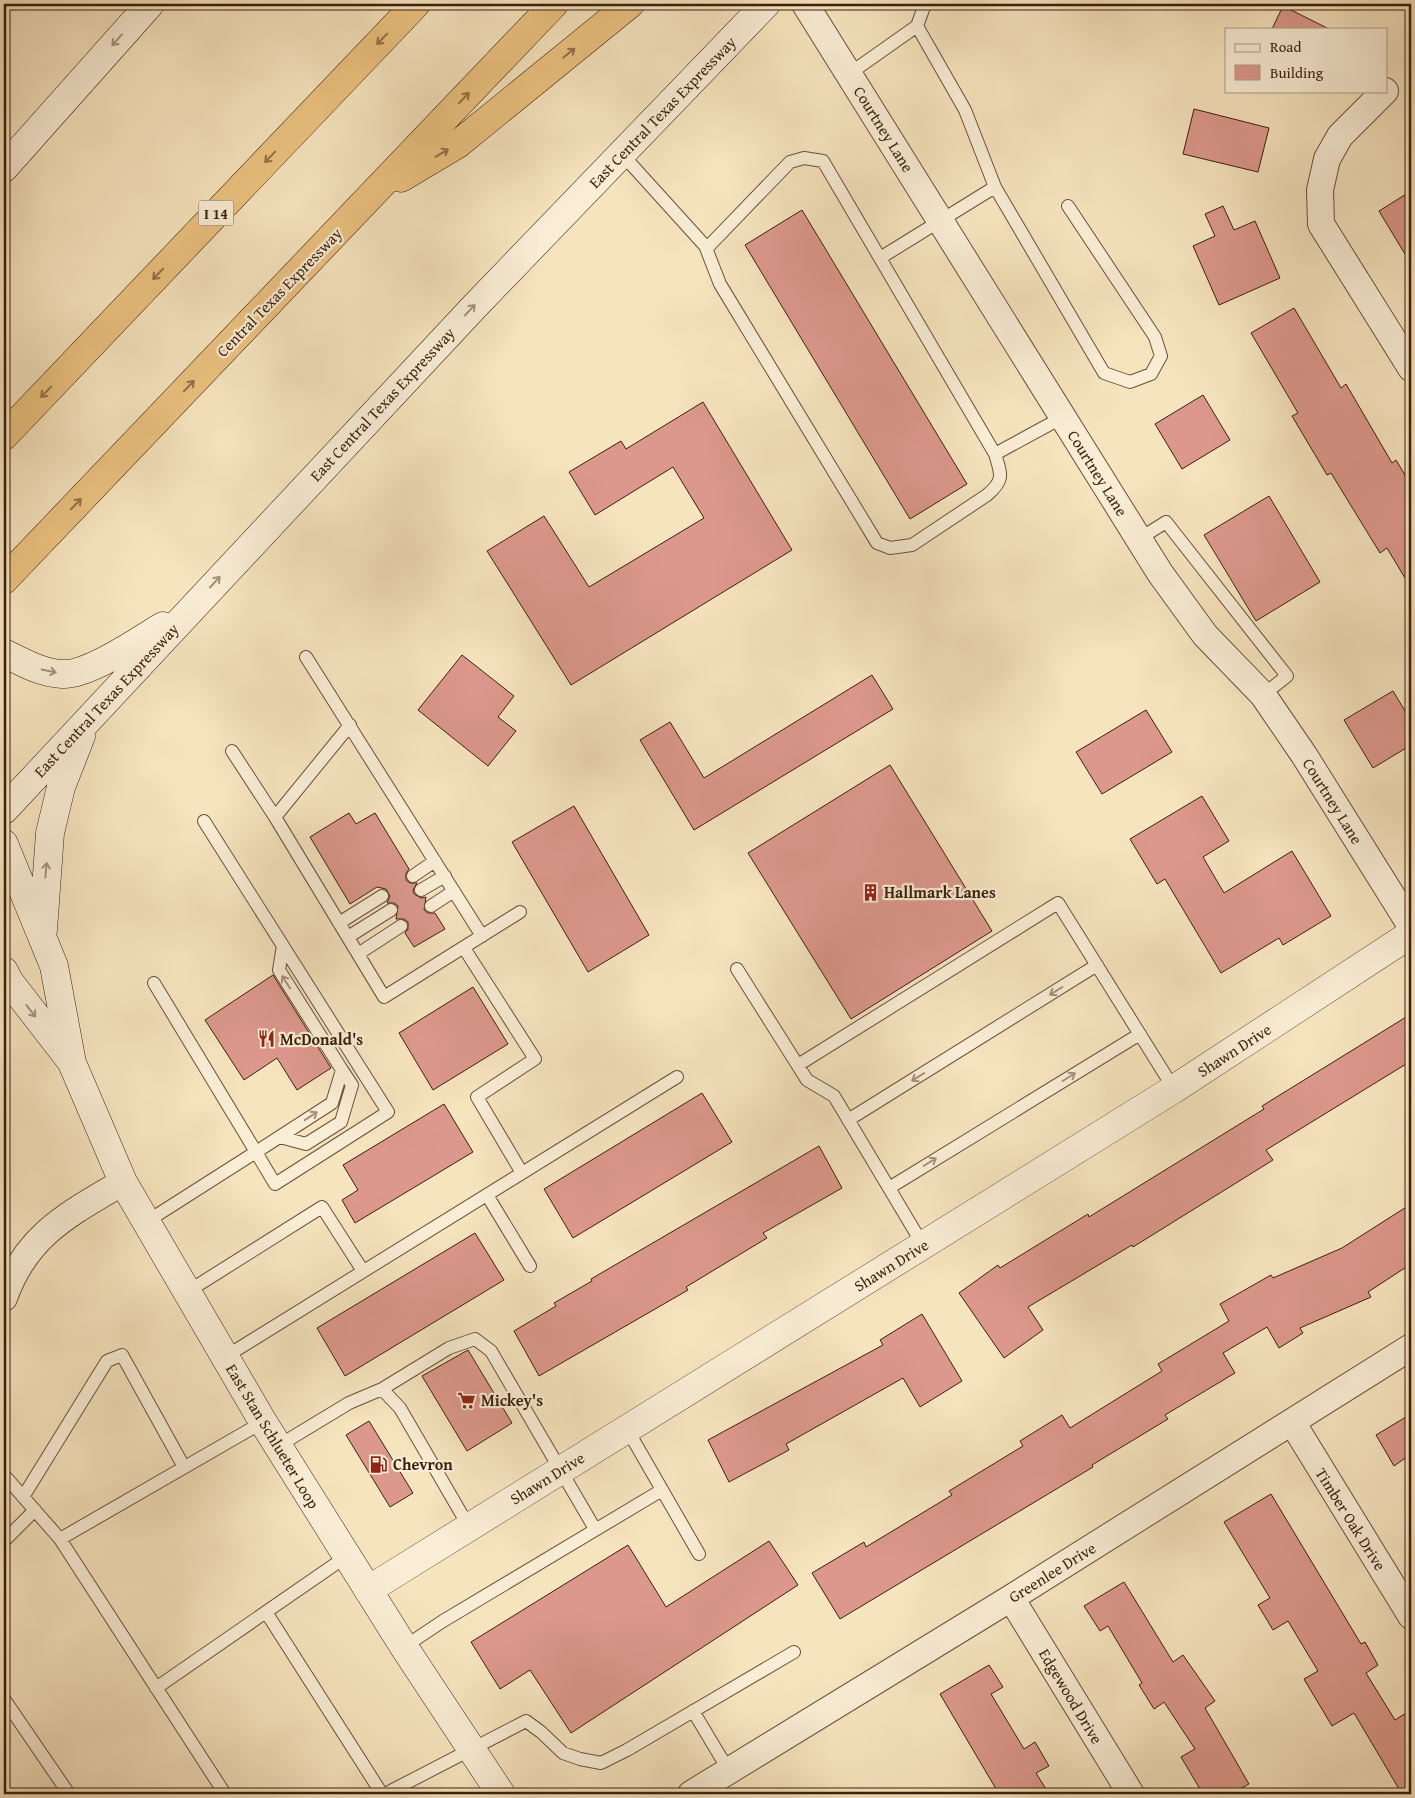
<svg xmlns="http://www.w3.org/2000/svg" width="1415" height="1798" font-family="'Gentium Book Plus',serif">
<style>
.building{fill:#dc988c;stroke:#3b1f0c}
.lines{fill:none;stroke-linecap:round;stroke-linejoin:round}
.service-casing{stroke:#6a5039;stroke-width:14}
.minor-casing{stroke:#6a5039;stroke-width:28}
.tertiary-casing{stroke:#6a5039;stroke-width:29}
.secondary-casing{stroke:#3b1f0c;stroke-width:29}
.motorway-casing{stroke:#3b1f0c;stroke-width:29}
.service{stroke:#f9edd5;stroke-width:12}
.minor{stroke:#f9edd5;stroke-width:26}
.tertiary{stroke:#f9edd5;stroke-width:28}
.secondary{stroke:#f9edd5;stroke-width:28}
.motorway{stroke:#ebc280;stroke-width:28}
.oneway{stroke:#937046}
.oneway2{stroke:#a4907b}
.labels{text-anchor:middle;dominant-baseline:central;stroke-width:4.5;stroke-linejoin:round;paint-order:stroke}
.shield{fill:#f9edd5;stroke:#745d48;stroke-width:1}
.shield-label{font-size:15px;font-weight:bold;fill:#3b1f0c}
.street-label{font-size:16px;fill:#3b1f0c;stroke:#f9edd5}
.poi-label{font-size:16px;font-weight:bold;fill:#3b1f0c;stroke:#f9edd5;text-anchor:start}
</style>
<rect width="100%" height="100%" fill="#f6e4bf"/>
<filter id="stains"><feTurbulence type="fractalNoise" baseFrequency=".004" numOctaves="4"/><feColorMatrix values="0 0 0 0 .2 0 0 0 0 .09 0 0 0 0 .02 0 0 0 .5 -.17"/></filter>
<radialGradient id="worn" r=".72"><stop offset=".6" stop-color="#630" stop-opacity="0"/><stop offset="1" stop-color="#630" stop-opacity=".3"/></radialGradient>
<path class="building" d="M1283 6 1329 29H1272Z
M1194 109 1269 128 1258 172 1183 154Z
M1411 191V264L1379 211Z
M1223 206 1234 230 1255 221 1280 278 1219 305 1193 246 1215 236 1205 214Z
M802 210 967 484 910 519 745 245Z
M1294 308 1341 388 1346 384 1392 463 1396 460 1411 485V588L1387 548 1380 553 1331 473 1327 475 1292 416 1298 413 1251 333Z
M1203 395 1230 440 1182 469 1155 424Z
M703 402 792 550 571 685 487 551 544 516 589 587 704 518 673 467 595 515 569 472 621 441 626 449Z
M1269 496 1320 582 1256 621 1204 535Z
M462 655 514 696 498 717 516 731 488 766 418 710Z
M872 675 893 709 694 830 640 740 670 722 704 778Z
M1393 691 1411 721V745L1373 768 1344 720Z
M1146 710 1172 752 1102 794 1076 752Z
M890 765 992 931 851 1019 748 853Z
M1202 796 1229 841 1203 857 1224 893 1292 851 1331 916 1283 945 1279 938 1221 973 1165 879 1157 884 1130 839Z
M574 806 649 935 588 972 512 842Z
M349 813 356 824 375 813 409 869 406 873V880L410 883H417L413 890 414 894 421 898 426 897 424 910 428 913H435L445 929 414 947 405 933 408 929V922L404 919H396L398 906 394 903H387L390 896 386 889 377 887 350 904 310 837Z
M273 975 331 1068 297 1090 277 1058 244 1080 205 1020Z
M473 987 508 1044 433 1090 399 1033Z
M1411 1014V1061L1266 1150 1273 1160 1133 1247 1132 1245 1028 1307 1043 1330 1004 1358 959 1293 998 1265 1000 1268 1088 1214 1089 1217 1264 1109 1262 1106Z
M702 1093 732 1142 573 1238 544 1189Z
M444 1104 473 1152 355 1223 342 1200 358 1190 343 1165Z
M819 1146 842 1188 763 1233 767 1238 686 1287 688 1290 539 1376 514 1331 556 1306 554 1303 592 1281 591 1279Z
M1411 1204V1264L1368 1292 1371 1297 1300 1328 1303 1333 1279 1348 1267 1327 1223 1353 1235 1373 1165 1415 1168 1419 1092 1465 1093 1467 840 1619 812 1573 864 1542 866 1547 952 1495 949 1491 1023 1446 1020 1441 1062 1415 1070 1428 1162 1371 1158 1364 1229 1321 1220 1304 1271 1275 1273 1278 1342 1248Z
M475 1233 504 1280 345 1376 317 1328Z
M922 1314 962 1381 920 1407 903 1378 786 1444 789 1450 729 1482 708 1440 883 1345 880 1340Z
M468 1350 512 1423 467 1451 422 1376Z
M1411 1414V1454L1394 1466 1376 1435Z
M369 1421 413 1493 390 1507 346 1435Z
M1271 1494 1361 1644 1365 1642 1378 1665 1366 1673 1395 1720 1411 1710V1794H1402L1354 1713 1332 1726 1304 1679 1318 1671 1288 1621 1273 1630 1258 1605 1270 1598 1224 1522Z
M769 1541 798 1585 571 1733 530 1670 500 1689 471 1642 628 1545 666 1607Z
M1124 1582 1173 1662 1183 1655 1215 1701 1205 1708 1249 1784 1231 1794H1203L1181 1757 1195 1749 1164 1702 1154 1709 1139 1685 1142 1683 1108 1626 1100 1631 1084 1606Z
M989 1665 1003 1687 991 1694 1024 1749 1035 1742 1049 1766 1036 1773 1049 1794H999L940 1694Z"/>
<g class="lines">
<defs>
<path id="service" d="M917 26 965 110 995 187 1104 373 1130 382 1151 374 1161 356 1155 337 1068 206
M849 74 917 26 925 4
M621 153 707 248 790 162 804 158 823 161 995 454 1063 417
M706 248 720 284 877 543 890 548 912 545 987 495C1005 480 1001 474 995 454
M880 258 995 187
M1139 539 1166 522 1287 676 1263 695
M306 657 482 936
M232 751 275 817 384 997 520 912
M275 817 350 725
M204 821 388 1112 275 1184 256 1152 332 1103 342 1070 279 970 283 946
M413 876 435 861
M421 890 445 876
M431 906 454 891
M339 923 382 896
M348 937 391 910
M464 948 535 1059 477 1097 522 1173
M358 954 401 926
M737 969 807 1080 834 1096 923 1245
M798 1065 1058 903 1174 1089
M848 1120 1097 965
M280 1137 306 1144 341 1122 352 1085 342 1070
M889 1188 1140 1034
M487 1195 530 1266
M146 1222 256 1152 154 983
M187 1292 322 1207 363 1271
M225 1357 677 1077
M382 1389 449 1348 475 1339 491 1351 595 1529
M627 1429 699 1554
M278 1446 349 1403 382 1389 400 1408 469 1527
M4 1475 60 1539 225 1794
M23 1497 107 1361 122 1355 184 1467
M60 1539 263 1422
M4 1541 35 1510
M266 1612 382 1794
M404 1647 443 1621 662 1490
M156 1688 347 1556
M4 1699 69 1794
M693 1711 729 1771
M385 1794 526 1721 541 1732 563 1753 580 1759 601 1763 627 1750 794 1652"/>
<path id="minor" d="M805 4 1160 573 1205 635 1263 695 1304 755 1411 926
M1385 91 1340 136 1327 159 1320 190 1321 224 1411 368
M4 1298C26 1235 69 1214 123 1182
M1292 1422 1411 1616
M1011 1598 1131 1794
M691 1794 1011 1598 1411 1347"/>
<path id="tertiary" d="M368 1590 1174 1089 1411 934"/>
<path id="secondary" d="M4 168 150 4
M4 653C22 662 41 673 62 674 88 676 141 639 163 626
M4 810 475 306 766 4
M4 844 54 966 72 1063 123 1182 263 1422 404 1647 501 1794
M43 930 50 833 61 787 81 736
M4 971 9 981 70 1060"/>
<path id="motorway" d="M401 178 458 144 630 4
M4 436 416 4
M4 580 554 4"/>
</defs>
<use href="#service" class="service-casing"/>
<use href="#minor" class="minor-casing"/>
<use href="#tertiary" class="tertiary-casing"/>
<use href="#secondary" class="secondary-casing"/>
<use href="#motorway" class="motorway-casing"/>
<use href="#service" class="service"/>
<use href="#minor" class="minor"/>
<use href="#tertiary" class="tertiary"/>
<use href="#secondary" class="secondary"/>
<use href="#motorway" class="motorway"/>
</g>
<defs><path id="oneway-shaft" d="M-6 0H5M1.5-3L5.5 0L1.5 3" fill="none" stroke-width="1.6" stroke-linecap="round" stroke-linejoin="round" transform="scale(1.25)"/></defs>
<g class="oneway">
<use href="#oneway-shaft" transform="translate(382 39) rotate(134)"/>
<use href="#oneway-shaft" transform="translate(569 53) rotate(-39)"/>
<use href="#oneway-shaft" transform="translate(464 98) rotate(-46)"/>
<use href="#oneway-shaft" transform="translate(442 153) rotate(-31)"/>
<use href="#oneway-shaft" transform="translate(270 157) rotate(134)"/>
<use href="#oneway-shaft" transform="translate(158 274) rotate(134)"/>
<use href="#oneway-shaft" transform="translate(189 386) rotate(-46)"/>
<use href="#oneway-shaft" transform="translate(46 392) rotate(134)"/>
<use href="#oneway-shaft" transform="translate(76 504) rotate(-46)"/>
</g>
<g class="oneway2">
<use href="#oneway-shaft" transform="translate(117 40) rotate(132)"/>
<use href="#oneway-shaft" transform="translate(470 310) rotate(-47)"/>
<use href="#oneway-shaft" transform="translate(215 582) rotate(-47)"/>
<use href="#oneway-shaft" transform="translate(49 671) rotate(12)"/>
<use href="#oneway-shaft" transform="translate(46 870) rotate(-85)"/>
<use href="#oneway-shaft" transform="translate(286 982) rotate(-123)"/>
<use href="#oneway-shaft" transform="translate(1056 991) rotate(148)"/>
<use href="#oneway-shaft" transform="translate(31 1011) rotate(52)"/>
<use href="#oneway-shaft" transform="translate(918 1077) rotate(148)"/>
<use href="#oneway-shaft" transform="translate(1069 1077) rotate(-32)"/>
<use href="#oneway-shaft" transform="translate(311 1116) rotate(-33)"/>
<use href="#oneway-shaft" transform="translate(930 1162) rotate(-32)"/>
</g>
<defs>
<symbol id="building-bare" viewBox="-9 -9 18 18"><path d="M-4-6H4V6H1V3H-1V6H-4ZM-2.5-4.3h1.7v1.8h-1.7ZM.8-4.3h1.7v1.8H.8ZM-2.5-1h1.7V.8h-1.7ZM.8-1h1.7V.8H.8Z" fill="#8f2418" stroke="#f9edd5" stroke-width="2.5" paint-order="stroke"/></symbol>
<symbol id="restaurant-bare" viewBox="-9 -9 18 18"><path d="M-5-6h1v4h1v-4h1v4h1v-4h1v5L-1.5 .5V6h-2V.5L-5-1ZM5-6V6H3V1.5H1.5Q1.5-4 5-6Z" fill="#8f2418" stroke="#f9edd5" stroke-width="2.5" paint-order="stroke"/></symbol>
<symbol id="supermarket-bare" viewBox="-9 -9 18 18"><path d="M-6-5.5h2.5l.6 2H6L4.5 2H-2.5L-4.4-4H-6ZM-1.5 3.2a1.3 1.3 0 1 0 .1 0ZM3 3.2a1.3 1.3 0 1 0 .1 0Z" fill="#8f2418" stroke="#f9edd5" stroke-width="2.5" paint-order="stroke"/></symbol>
<symbol id="fuel-bare" viewBox="-9 -9 18 18"><path d="M-5.5-6h7V0h2V4h1.3V-2.5L3-4.5l.8-.8L6-3V5H2.5V1h-1V6h-7ZM-4.2-4.7v3.2H.2V-4.7Z" fill="#8f2418" stroke="#f9edd5" stroke-width="2.5" paint-order="stroke"/></symbol>
</defs>
<g fill-rule="evenodd">
<use href="#building-bare" x="858" y="880" width="25" height="25"/>
<use href="#restaurant-bare" x="254" y="1026" width="25" height="25"/>
<use href="#supermarket-bare" x="454" y="1388" width="25" height="25"/>
<use href="#fuel-bare" x="366" y="1452" width="25" height="25"/>
</g>
<g class="labels">
<rect class="shield" x="198.5" y="200.5" width="35" height="25" rx="4"/>
<g class="shield-label">
<text x="216" y="213">I 14</text>
</g>
<g class="street-label">
<text transform="translate(662 112) rotate(-46)">East Central Texas Expressway</text>
<text transform="translate(884 129) rotate(58)">Courtney Lane</text>
<text transform="translate(279 292) rotate(-46)">Central Texas Expressway</text>
<text transform="translate(382 404) rotate(-47)">East Central Texas Expressway</text>
<text transform="translate(1098 473) rotate(58)">Courtney Lane</text>
<text transform="translate(106 700) rotate(-47)">East Central Texas Expressway</text>
<text transform="translate(1333 801) rotate(58)">Courtney Lane</text>
<text transform="translate(1234 1050) rotate(-33)">Shawn Drive</text>
<text transform="translate(891 1265) rotate(-32)">Shawn Drive</text>
<text transform="translate(273 1436) rotate(59)">East Stan Schlueter Loop</text>
<text transform="translate(547 1478) rotate(-32)">Shawn Drive</text>
<text transform="translate(1351 1519) rotate(58)">Timber Oak Drive</text>
<text transform="translate(1052 1572) rotate(-32)">Greenlee Drive</text>
<text transform="translate(1071 1696) rotate(59)">Edgewood Drive</text>
</g>
<g class="poi-label">
<text x="884" y="892">Hallmark Lanes</text>
<text x="280" y="1039">McDonald's</text>
<text x="481" y="1400">Mickey's</text>
<text x="393" y="1464">Chevron</text>
</g>
</g>
<rect width="1415" height="1798" fill="none" stroke="#f6e4bf" stroke-width="20"/>
<rect x="5" y="5" width="1405" height="1788" fill="none" stroke="#3b1f0c" stroke-width="2.5"/>
<rect x="10" y="10" width="1395" height="1778" fill="none" stroke="#3b1f0c"/>
<rect x="1225" y="28" width="162" height="65" fill="#f9edd5" stroke="#ad9b85"/>
<rect x="1235" y="44" width="25" height="8" fill="#f9edd5" stroke="#ad9b85"/>
<text x="1270" y="52" font-size="15" fill="#3b1f0c">Road</text>
<rect x="1235" y="65" width="25" height="15" fill="#dc988c" stroke="#ad9b85"/>
<text x="1270" y="78" font-size="15" fill="#3b1f0c">Building</text>
<rect width="100%" height="100%" filter="url(#stains)"/>
<rect width="100%" height="100%" fill="url(#worn)"/>
</svg>
